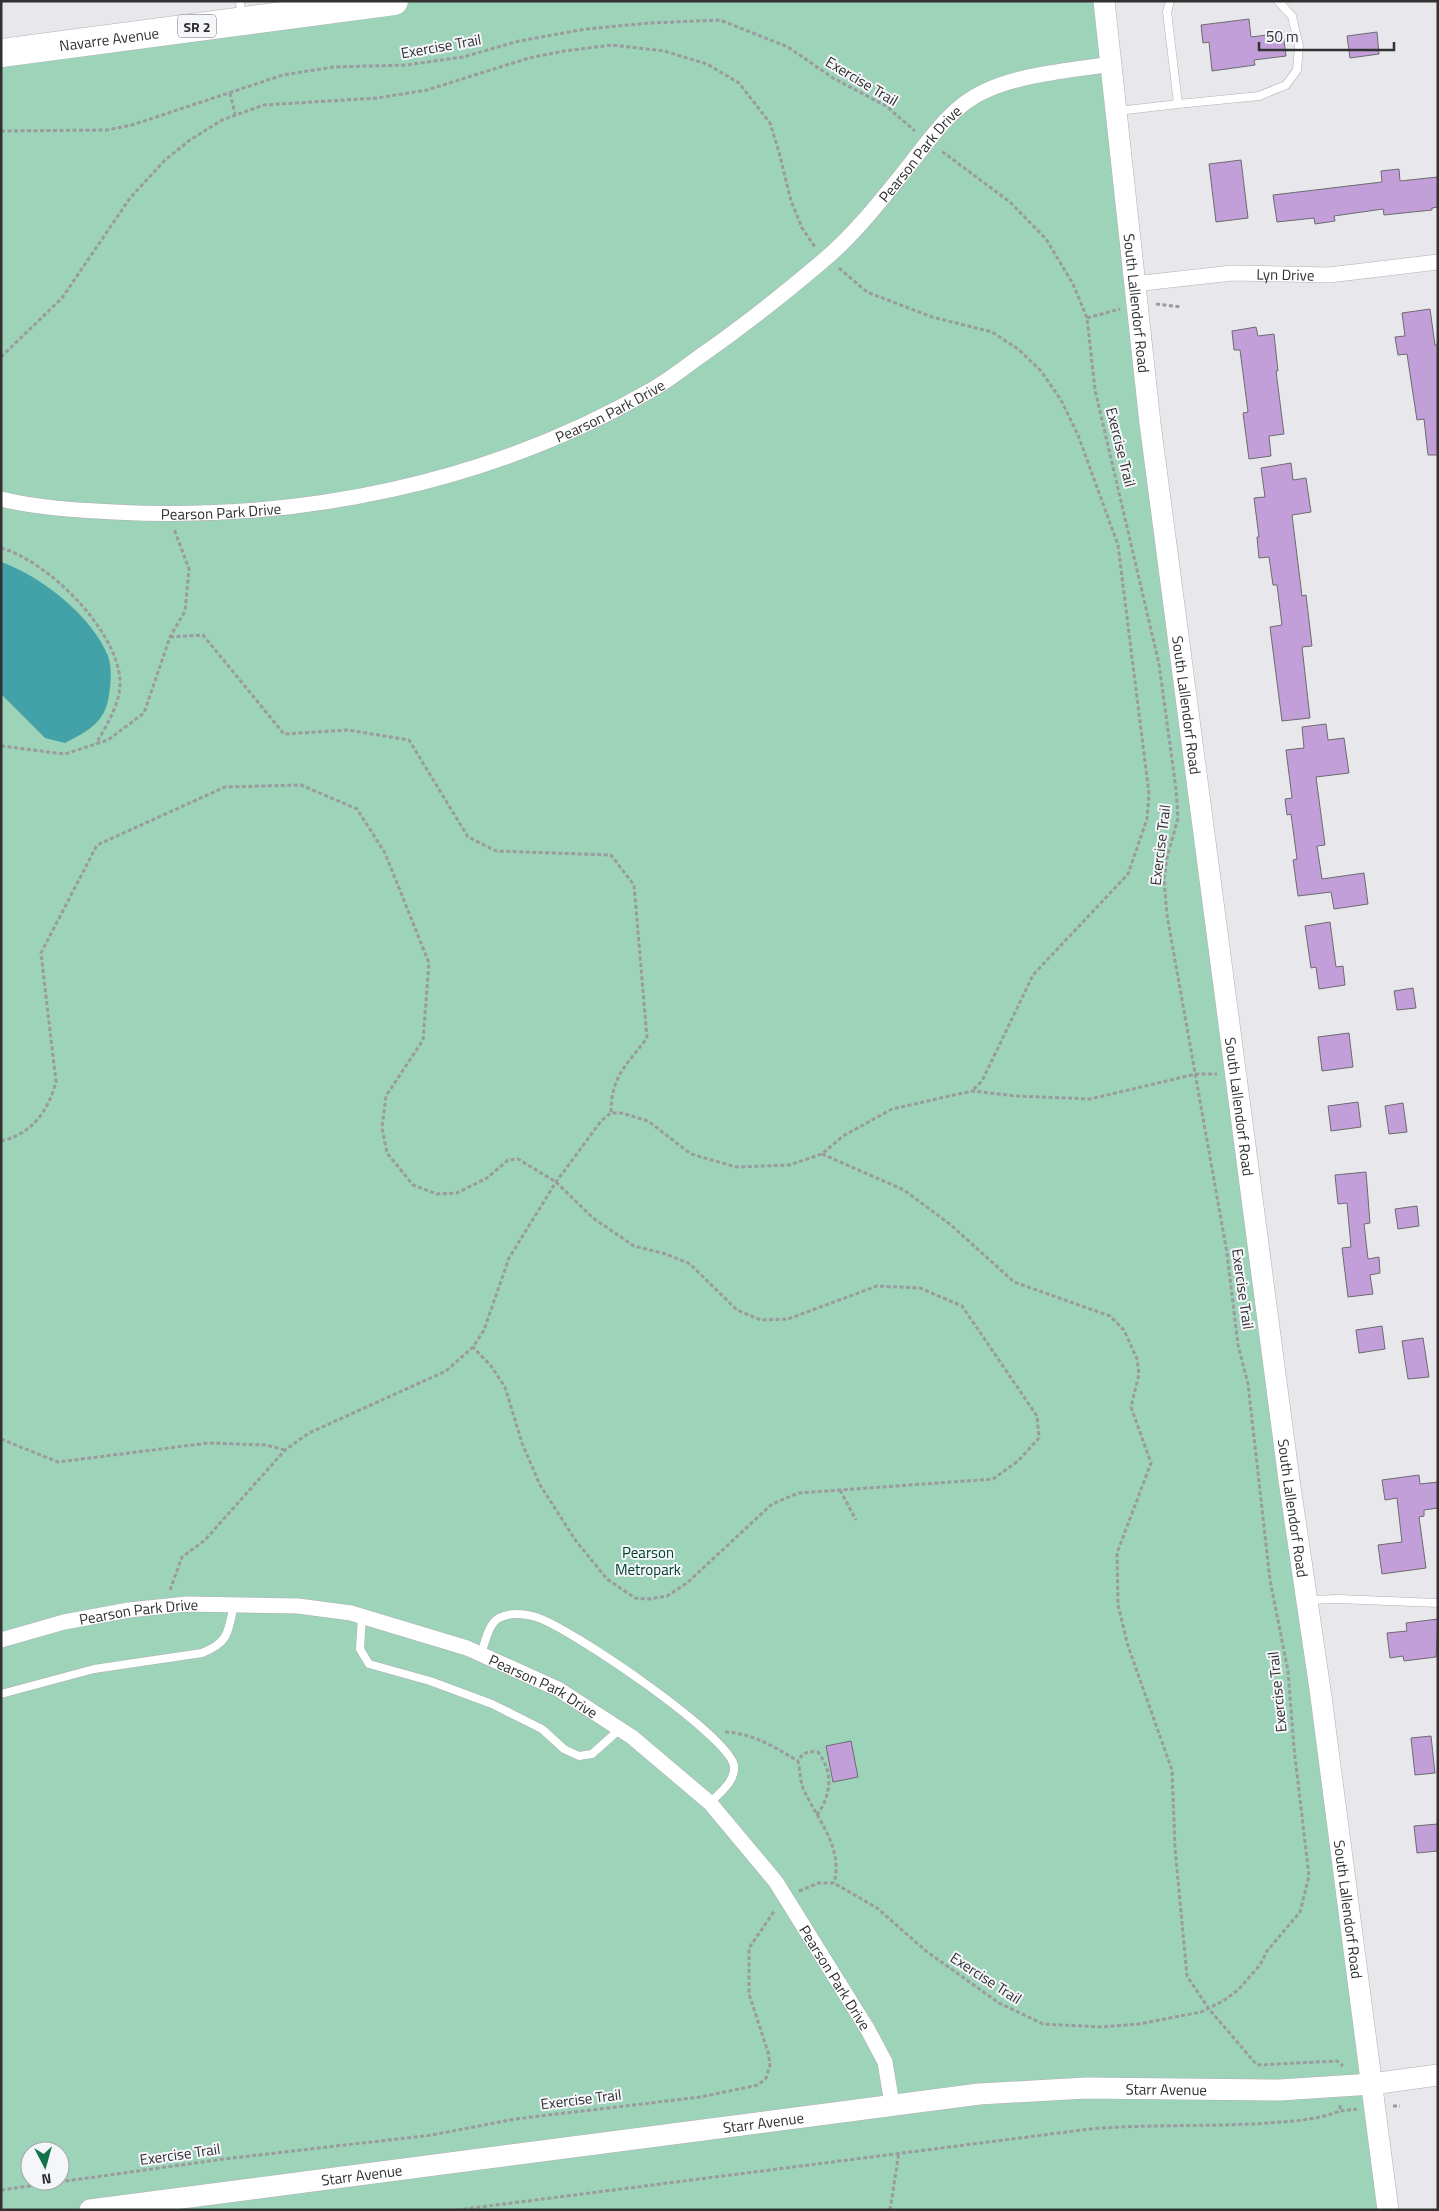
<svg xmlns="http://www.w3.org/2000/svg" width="1439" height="2211" font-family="'Titillium Web',sans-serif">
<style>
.green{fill:#9dd3b9;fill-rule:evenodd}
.water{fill:#43a2a7}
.building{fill:#c29fd8;stroke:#6c6b6e}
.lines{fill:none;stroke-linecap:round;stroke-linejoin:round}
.lane-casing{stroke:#b0b0b4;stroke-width:9}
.street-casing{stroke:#b0b0b4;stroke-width:16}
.secondary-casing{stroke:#b0b0b4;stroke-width:22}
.highway-casing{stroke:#b0b0b4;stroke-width:29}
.path{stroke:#9b9b9e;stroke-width:3;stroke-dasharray:4 2.5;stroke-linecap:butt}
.lane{stroke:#fff;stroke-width:8}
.street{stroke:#fff;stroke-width:15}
.secondary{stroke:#fff;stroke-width:21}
.highway{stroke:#fff;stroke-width:28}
.labels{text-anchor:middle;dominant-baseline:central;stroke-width:4;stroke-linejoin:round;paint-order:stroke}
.shield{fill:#f5f6fa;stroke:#6c6c6e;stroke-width:1}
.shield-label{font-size:14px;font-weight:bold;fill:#313132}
.street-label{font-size:15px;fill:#313132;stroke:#f5f6fa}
.park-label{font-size:15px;fill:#01422d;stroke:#f5f6fa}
</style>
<rect width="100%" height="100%" fill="#e8e8ec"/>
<path class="green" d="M394 1H1104L1388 2210H1V53ZM30 2151H60V2181H30Z"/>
<path class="water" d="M1 562C40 575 93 617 108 656 112 667 111 684 109 695 108 704 104 715 97 722 89 731 76 737 65 743L45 738 1 694Z"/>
<path class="building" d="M1249 19 1251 37 1283 33 1286 56 1254 60 1255 65 1212 71 1209 42 1203 43 1201 25Z
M1377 32 1379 54 1350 58 1347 36Z
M1241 160 1248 218 1216 222 1209 164Z
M1399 169 1400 181 1438 177V207L1432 208V210L1384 215 1383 209 1334 216 1335 221 1315 224 1314 218 1277 222 1273 195 1382 182 1381 171Z
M1430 309 1435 345H1438V455H1428L1424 419 1417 420 1407 354 1398 355 1395 337 1405 336 1402 313Z
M1256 327 1258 336 1274 334 1278 371H1276L1284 434 1269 436 1271 456 1249 459 1243 413 1248 412 1240 350H1234L1232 331Z
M1291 463 1293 480 1306 478 1311 512 1292 515 1302 596 1306 595 1312 646 1302 647 1310 718 1282 721 1270 627 1282 625 1277 585H1273L1269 557 1259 558 1257 537H1259L1254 498 1265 497 1261 468Z
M1326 724 1328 740 1344 738 1349 773 1316 777 1325 845 1317 846 1322 879 1364 873 1368 904 1334 909 1331 892 1298 896 1293 860 1297 859 1291 814 1287 815 1285 799 1292 798 1286 750 1304 748 1302 727Z
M1330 922 1336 967 1343 966 1345 985 1319 989 1316 967 1311 968 1305 926Z
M1413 988 1416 1008 1397 1010 1394 991Z
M1349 1033 1353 1067 1322 1071 1318 1037Z
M1358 1102 1361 1127 1331 1131 1328 1106Z
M1403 1103 1407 1132 1389 1134 1385 1106Z
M1366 1172 1370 1223 1364 1224 1368 1259 1379 1257 1380 1273 1370 1275 1373 1294 1348 1297 1342 1248 1351 1247 1347 1203 1338 1204 1335 1175Z
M1417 1206 1419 1226 1398 1229 1395 1209Z
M1382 1326 1385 1349 1359 1353 1356 1330Z
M1423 1338 1429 1377 1408 1379 1402 1341Z
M1419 1475 1420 1484 1438 1482V1508L1424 1510V1516L1419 1517 1426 1568 1382 1574 1378 1545 1402 1542 1397 1498 1385 1500 1382 1480Z
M1438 1619 1436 1657 1404 1661 1403 1656 1390 1658 1387 1633 1407 1631 1406 1623Z
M1431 1736 1435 1773 1415 1775 1411 1738Z
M851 1741 858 1777 833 1782 826 1746Z
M1438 1824V1851L1417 1853 1414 1826Z"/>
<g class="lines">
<defs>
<path id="lane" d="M240 1 241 17
M1178 104 1259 96 1286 85 1297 70 1299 46 1292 16 1278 1
M1118 111 1178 104 1167 12 1170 1
M1309 1600 1338 1599 1438 1603
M362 1616 360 1649 369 1664 430 1681 492 1704 542 1729 564 1749 579 1756 592 1754 620 1729
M481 1654C485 1643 488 1624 499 1618 510 1612 525 1614 536 1617 569 1627 730 1736 734 1766 736 1781 719 1793 710 1803
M1 1694 94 1669 202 1653C230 1642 228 1631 234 1604"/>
<g id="street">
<path id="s1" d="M1134 284 1232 273 1329 275 1438 262"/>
<path id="s2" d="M1 499C38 508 76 510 114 512 299 522 491 483 653 389 669 380 684 368 699 357 742 327 784 294 824 260 855 234 882 199 908 167 929 140 952 106 983 92 1020 74 1072 70 1112 64"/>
<path id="s3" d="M1 1640 64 1622 129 1610 187 1604 298 1606 351 1613 467 1648 558 1689 632 1737 710 1803 776 1882 868 2030 885 2062 892 2104"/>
</g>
<g id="secondary">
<path id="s4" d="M1104 1 1150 423 1289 1480 1320 1689 1388 2210"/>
<path id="s5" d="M90 2210 979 2094 1086 2088 1280 2090 1372 2084 1438 2075"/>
</g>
<g id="highway">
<path id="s6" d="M1 53 394 1"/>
</g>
</defs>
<use href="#lane" class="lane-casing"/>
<use href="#street" class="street-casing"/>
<use href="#secondary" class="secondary-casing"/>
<use href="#highway" class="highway-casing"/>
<path class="path" d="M230 93 235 114
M1 131 107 130 132 125 283 75 333 67 406 65 463 57 519 41 586 29 650 23 720 20 788 47 833 78 886 106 915 131
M839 268 867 292 932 317 992 332 1018 349 1041 371 1061 400 1078 435 1118 545 1149 794 1147 819 1128 874 1033 975 982 1081 972 1091
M1156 304 1181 307
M1087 318 1120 309
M1 357 62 298 130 198 165 160 190 140 222 120 264 105 377 98 427 90 529 58 564 51 612 45 664 51 707 64 739 83 770 123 779 152 791 201 802 228 815 247
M1 548C48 561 117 630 120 680 121 703 107 724 96 744
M170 637 203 635 284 734 348 730 409 740 468 837 496 851 611 855 634 885 647 1038C626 1066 611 1076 611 1113
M1 746 65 754 108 740 144 713 170 637 185 611 189 569 174 529
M1 1141C32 1134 48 1111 56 1082L41 953 97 845 225 787 301 785 357 809 385 853 429 963 423 1040 386 1096 382 1128 387 1153 413 1185 437 1194 457 1193 487 1178 508 1160 518 1159 556 1182 593 1218 634 1246 666 1254 690 1264 737 1310 761 1320 788 1319 877 1286 920 1288 962 1306 1037 1416 1039 1438 1018 1461 993 1479 799 1493 772 1504 687 1583 667 1596 649 1599 635 1598 607 1579 576 1541 540 1485 522 1443 505 1387 491 1366 473 1347
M822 1154 904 1190 951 1225 1014 1282 1110 1316 1124 1330 1137 1359 1139 1374 1131 1407 1151 1463 1117 1553 1118 1605 1128 1646 1172 1770 1175 1848 1187 1976 1209 2009 1257 2065 1337 2061 1343 2066
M1 1439 58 1462 208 1443 266 1445 285 1450
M840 1490 856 1520
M170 1590 182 1557 205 1540 285 1450 309 1433 446 1371 473 1347 484 1330 509 1258 556 1182 601 1121 611 1113H622L648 1121 691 1154 736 1167 789 1165 822 1154 843 1136 892 1109 972 1091 1016 1096 1090 1099 1196 1074H1217
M725 1732C753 1733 774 1747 798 1761
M817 1815C831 1795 834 1773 818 1752 808 1751 803 1752 798 1761 800 1769 800 1780 803 1788 816 1818 844 1847 834 1883
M799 1891 819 1883H834L877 1908 926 1951 999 2003 1043 2024 1102 2027 1139 2024 1201 2012 1223 2001 1238 1990 1260 1965 1267 1951 1300 1912 1309 1876 1294 1748 1288 1671 1270 1580 1248 1384 1238 1345 1227 1253 1167 915 1164 880 1167 858 1178 818 1176 789 1159 664 1095 390 1087 318 1073 284 1046 239 1010 202 940 150
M1340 2105V2111L1357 2109
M1393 2106H1400
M1 2190 224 2159 432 2135 515 2119 701 2097 758 2085 766 2078 770 2065 768 2052 749 1994V1948L775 1910
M457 2210 1090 2129C1150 2124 1209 2127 1269 2123 1293 2121 1317 2120 1340 2111
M890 2210 899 2152"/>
<use href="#lane" class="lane"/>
<use href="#street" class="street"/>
<use href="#secondary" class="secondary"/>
<use href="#highway" class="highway"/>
</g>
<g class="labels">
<rect class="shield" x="178" y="14.5" width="38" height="23" rx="4"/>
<g class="shield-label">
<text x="197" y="26">SR 2</text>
</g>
<g class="street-label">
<text stroke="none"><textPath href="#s6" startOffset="109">Navarre Avenue</textPath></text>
<text transform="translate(441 46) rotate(-10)">Exercise Trail</text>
<text transform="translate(862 81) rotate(31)">Exercise Trail</text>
<text stroke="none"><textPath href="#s2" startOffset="1032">Pearson Park Drive</textPath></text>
<text stroke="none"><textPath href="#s1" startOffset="152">Lyn Drive</textPath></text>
<text stroke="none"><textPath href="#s4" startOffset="304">South Lallendorf Road</textPath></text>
<text stroke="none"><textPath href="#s2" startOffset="626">Pearson Park Drive</textPath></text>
<text transform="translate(1121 447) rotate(76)">Exercise Trail</text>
<text stroke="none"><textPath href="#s2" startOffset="221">Pearson Park Drive</textPath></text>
<text stroke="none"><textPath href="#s4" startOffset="709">South Lallendorf Road</textPath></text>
<text transform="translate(1160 845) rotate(-83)">Exercise Trail</text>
<text stroke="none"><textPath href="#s4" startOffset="1114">South Lallendorf Road</textPath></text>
<text transform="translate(1243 1289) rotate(82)">Exercise Trail</text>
<text stroke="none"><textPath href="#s4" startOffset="1519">South Lallendorf Road</textPath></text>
<text stroke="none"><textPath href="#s3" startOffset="141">Pearson Park Drive</textPath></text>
<text stroke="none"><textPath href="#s3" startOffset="561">Pearson Park Drive</textPath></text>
<text transform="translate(1277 1692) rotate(-96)">Exercise Trail</text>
<text stroke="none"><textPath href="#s4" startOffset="1924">South Lallendorf Road</textPath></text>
<text stroke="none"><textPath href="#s3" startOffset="981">Pearson Park Drive</textPath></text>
<text transform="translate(986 1978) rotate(33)">Exercise Trail</text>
<text stroke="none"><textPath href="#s5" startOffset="1084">Starr Avenue</textPath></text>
<text transform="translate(581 2099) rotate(-7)">Exercise Trail</text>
<text stroke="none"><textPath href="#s5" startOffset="679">Starr Avenue</textPath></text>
<text transform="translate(180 2154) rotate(-8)">Exercise Trail</text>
<text stroke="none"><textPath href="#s5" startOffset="274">Starr Avenue</textPath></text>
</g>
<g class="park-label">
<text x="648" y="1552">Pearson<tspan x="648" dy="17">Metropark</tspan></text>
</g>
</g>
<rect width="1439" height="2211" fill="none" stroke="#313132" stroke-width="5"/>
<g transform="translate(45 2166) rotate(174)"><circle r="24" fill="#f5f6fa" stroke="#a7a7aa"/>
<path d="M0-4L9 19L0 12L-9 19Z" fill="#127248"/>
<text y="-8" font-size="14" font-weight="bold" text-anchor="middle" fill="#313132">N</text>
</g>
<path d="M1259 42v8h135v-8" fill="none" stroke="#313132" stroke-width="2.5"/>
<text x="1266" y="42" font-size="15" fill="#313132" stroke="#f5f6fa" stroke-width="4" paint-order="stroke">50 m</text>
</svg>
